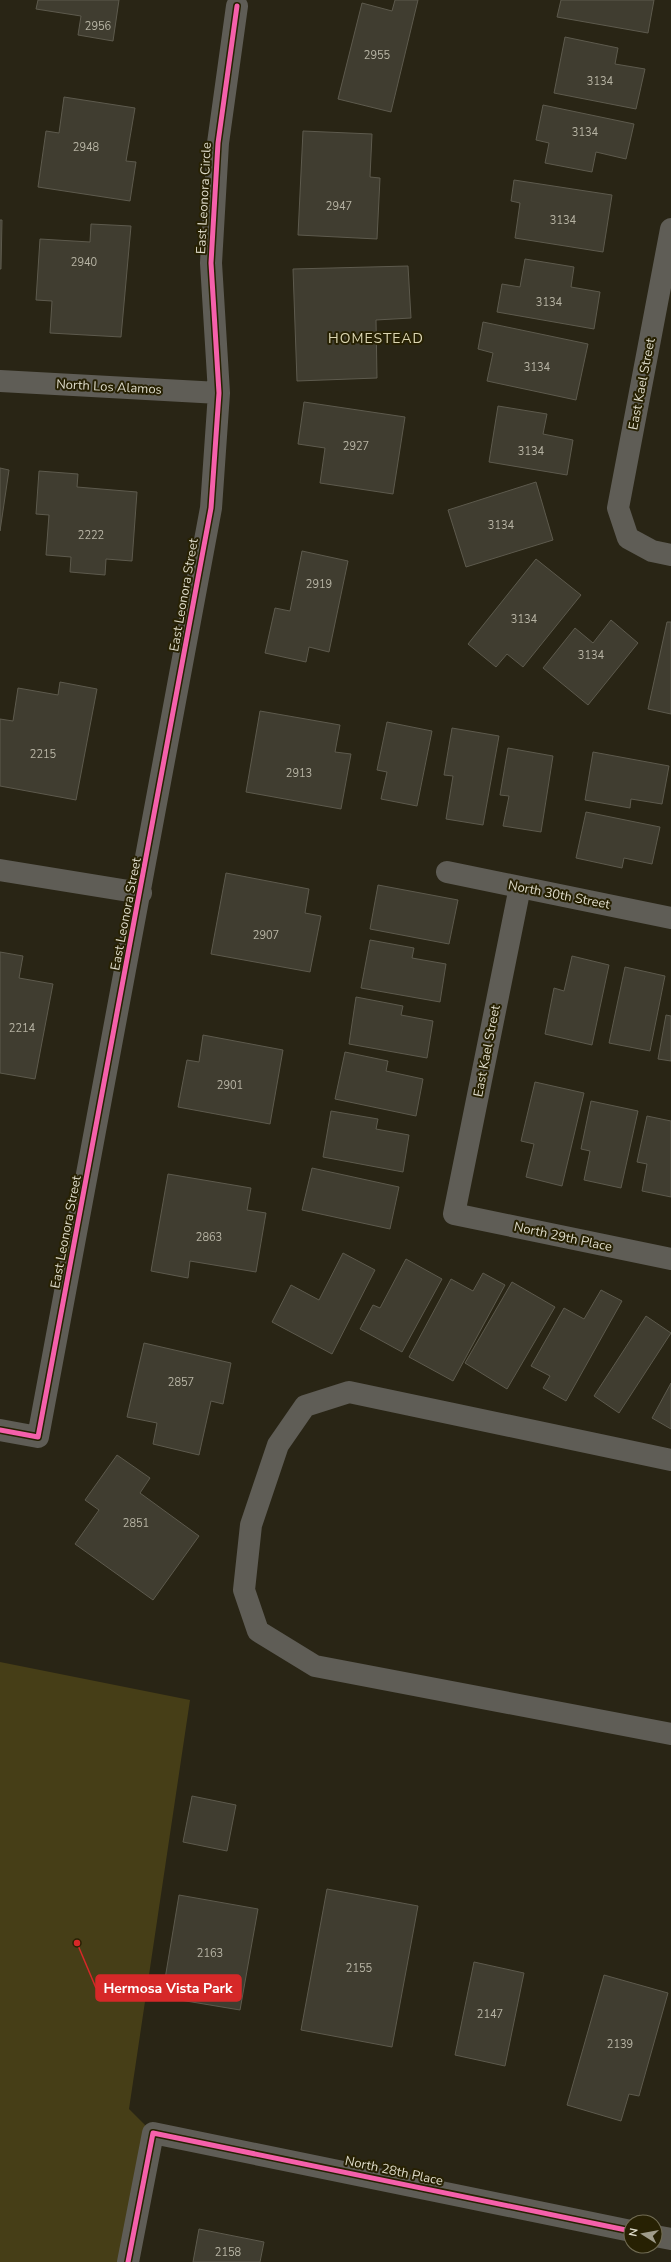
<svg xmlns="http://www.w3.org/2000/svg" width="671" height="2262" font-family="'Nunito Sans',sans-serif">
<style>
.green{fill:#463e17}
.building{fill:#403d30;stroke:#5d5a4d}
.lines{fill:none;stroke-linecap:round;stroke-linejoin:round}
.minor{stroke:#5f5d56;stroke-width:22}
.cycleway-casing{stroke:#272103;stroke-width:8}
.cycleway{stroke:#f560ab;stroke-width:5}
.labels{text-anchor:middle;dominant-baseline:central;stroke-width:4;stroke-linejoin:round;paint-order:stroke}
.number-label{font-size:11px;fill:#b7b4a4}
.street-label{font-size:13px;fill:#dfdccb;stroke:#272103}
.neighbourhood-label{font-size:14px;letter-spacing:1px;fill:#dcd6b3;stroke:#272103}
.leader{fill:none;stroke:#d62828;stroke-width:1.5}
.callout-dot{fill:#d62828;stroke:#272103;stroke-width:1.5}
.callout{fill:#d62828;stroke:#d62828;stroke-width:1.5}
.callout-label{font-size:14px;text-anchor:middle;font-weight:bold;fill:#fff}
</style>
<rect width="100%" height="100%" fill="#292515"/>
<path class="green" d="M0 1662 190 1700 129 2109 153 2133 128 2262H0Z"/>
<path class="building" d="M38 0H119L113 41 78 35 81 16 36 9Z
M395 0H418L391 112 338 99 362 3 392 11Z
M561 0H654L648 33 557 17Z
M565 37 618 48 615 64 645 69 636 109 554 93Z
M64 97 135 108 126 161 136 162 130 201 38 187 46 131 59 133Z
M543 105 634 124 626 159 596 152 592 172 545 163 549 143 536 140Z
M303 131 372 134 370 177 380 178 377 239 298 235Z
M514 180 612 195 603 252 515 238 520 203 511 201Z
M0 220H2L1 269H0Z
M91 224 131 226 121 337 50 333 52 301 36 300 40 239 90 242Z
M525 259 574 267 571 287 600 292 594 329 497 312 502 284 520 287Z
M408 266 411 318 376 320 377 378 297 381 293 269Z
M483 322 588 344 576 400 487 381 493 353 478 349Z
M304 402 405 417 393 494 320 483 325 448 298 444Z
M498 406 547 414 543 434 573 440 567 475 489 462Z
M0 468 9 470 0 531Z
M39 471 78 474 77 487 137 492 132 561 106 559 105 575 70 572 71 557 46 555 49 515 36 514Z
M536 482 553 540 466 567 448 510Z
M302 551 348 561 329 652 309 647 306 662 265 653 275 608 290 611Z
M536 559 581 595 523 667 507 654 496 667 468 644Z
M611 620 638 643 588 705 543 668 575 628 593 643Z
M667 622H671V714L648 709Z
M60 682 97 689 76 800 0 786V719L13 721 18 688 58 695Z
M260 711 340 725 335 752 351 754 341 809 246 792Z
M387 722 432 731 417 806 381 799 387 772 377 770Z
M452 728 499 736 483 825 446 819 453 776 444 775Z
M508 748 553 756 541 832 503 826 509 796 500 795Z
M593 752 669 766 662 804 631 799 630 808 585 800Z
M586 812 660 827 652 864 624 858 622 868 576 858Z
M226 873 309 889 305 913 321 916 310 972 211 954Z
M378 885 458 900 449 944 370 929Z
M370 940 414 948 412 958 446 964 440 1002 361 988Z
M0 952 23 956 19 978 53 984 35 1079 0 1073Z
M572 956 609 965 592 1045 545 1034 554 988 564 991Z
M625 967 665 976 650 1051 609 1043Z
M356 997 403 1006 401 1015 433 1021 427 1058 349 1044Z
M666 1015 671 1016V1061L658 1059Z
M203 1035 283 1050 270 1124 178 1107 187 1060 199 1062Z
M345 1052 388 1061 386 1071 423 1079 416 1116 335 1099Z
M535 1082 584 1093 562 1186 526 1177 534 1144 521 1141Z
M591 1101 638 1111 621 1188 584 1180 590 1151 581 1149Z
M331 1111 378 1119 376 1129 409 1135 403 1172 323 1157Z
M647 1116 671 1121V1197L642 1191 647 1164 637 1162Z
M312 1168 399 1187 390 1229 302 1210Z
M168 1174 251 1188 247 1210 266 1213 256 1272 190 1261 188 1278 151 1271Z
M343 1253 375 1270 332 1354 272 1322 291 1285 319 1300Z
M406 1259 442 1279 402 1352 360 1329 373 1305 380 1308Z
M483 1273 505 1285 453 1381 409 1357 451 1279 473 1291Z
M512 1282 555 1307 507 1389 465 1363Z
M601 1290 622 1301 566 1401 543 1388 550 1376 531 1366 564 1308 584 1319Z
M646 1316 671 1333 619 1413 594 1396Z
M144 1343 231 1363 223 1404 211 1401 199 1455 153 1444 157 1423 127 1417Z
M671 1383V1429L652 1418Z
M117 1455 150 1478 140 1493 199 1536 153 1600 75 1544 99 1510 85 1500Z
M192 1796 236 1805 227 1851 183 1842Z
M327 1889 418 1906 392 2047 301 2030Z
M179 1895 258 1909 240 2010 162 1997Z
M474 1962 524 1973 505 2066 455 2055Z
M604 1975 668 1993 639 2096 629 2094 621 2121 567 2105Z
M199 2229 264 2242 260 2262H193Z"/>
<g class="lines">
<path class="minor" d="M671 229 618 508 628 538 652 551 671 555
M0 381 219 393
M0 870 141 893
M447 872 671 918
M520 887 454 1214 671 1259
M0 1430 38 1437 211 508 219 393 211 263 218 143 237 6
M671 1460 349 1392 305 1406 278 1445 251 1525 244 1590 258 1631 315 1666 671 1734
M655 2236 671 2239
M128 2262 153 2133 631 2231"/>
<defs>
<path id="cycleway" d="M0 1430 38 1437 211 508 219 393 211 263 218 143 237 6
M128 2262 153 2133 631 2231"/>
</defs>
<use href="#cycleway" class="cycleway-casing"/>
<use href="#cycleway" class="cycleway"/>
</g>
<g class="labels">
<g class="number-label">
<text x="98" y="26">2956</text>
<text x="377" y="55">2955</text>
<text x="600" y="81">3134</text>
<text x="585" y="132">3134</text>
<text x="86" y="147">2948</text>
<text x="339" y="206">2947</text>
<text x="563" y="220">3134</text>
<text x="84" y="262">2940</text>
<text x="549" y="302">3134</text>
<text x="537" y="367">3134</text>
<text x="356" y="446">2927</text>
<text x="531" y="451">3134</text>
<text x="501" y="525">3134</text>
<text x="91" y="535">2222</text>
<text x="319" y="584">2919</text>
<text x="524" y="619">3134</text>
<text x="591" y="655">3134</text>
<text x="43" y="754">2215</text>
<text x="299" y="773">2913</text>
<text x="266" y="935">2907</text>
<text x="22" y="1028">2214</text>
<text x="230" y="1085">2901</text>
<text x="209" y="1237">2863</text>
<text x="181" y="1382">2857</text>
<text x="136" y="1523">2851</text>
<text x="210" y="1953">2163</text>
<text x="359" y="1968">2155</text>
<text x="490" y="2014">2147</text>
<text x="620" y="2044">2139</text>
<text x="228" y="2252">2158</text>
</g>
<g class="street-label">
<text transform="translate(204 198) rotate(-87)">East Leonora Circle</text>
<text transform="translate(642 384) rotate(-79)">East Kael Street</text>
<text transform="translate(109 387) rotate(3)">North Los Alamos</text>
<text transform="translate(184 595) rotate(-80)">East Leonora Street</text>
<text transform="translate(559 895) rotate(11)">North 30th Street</text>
<text transform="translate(126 914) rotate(-79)">East Leonora Street</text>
<text transform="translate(487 1051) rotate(-79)">East Kael Street</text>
<text transform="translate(66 1232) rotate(-79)">East Leonora Street</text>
<text transform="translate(563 1237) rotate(12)">North 29th Place</text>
<text transform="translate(394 2171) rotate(12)">North 28th Place</text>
</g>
<g class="neighbourhood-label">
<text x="376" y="338">HOMESTEAD</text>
</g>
</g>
<path class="leader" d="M77 1943L96 1988"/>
<circle class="callout-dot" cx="77" cy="1943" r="4"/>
<rect class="callout" x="96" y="1975" width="145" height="26" rx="4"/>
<g class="callout-label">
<text x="168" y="1993">Hermosa Vista Park</text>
</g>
<g transform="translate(643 2234) rotate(281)"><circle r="19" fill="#272103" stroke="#716c53"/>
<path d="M0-3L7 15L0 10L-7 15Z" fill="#9f9c8b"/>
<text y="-6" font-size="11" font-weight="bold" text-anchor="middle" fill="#dfdccb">N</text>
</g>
</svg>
